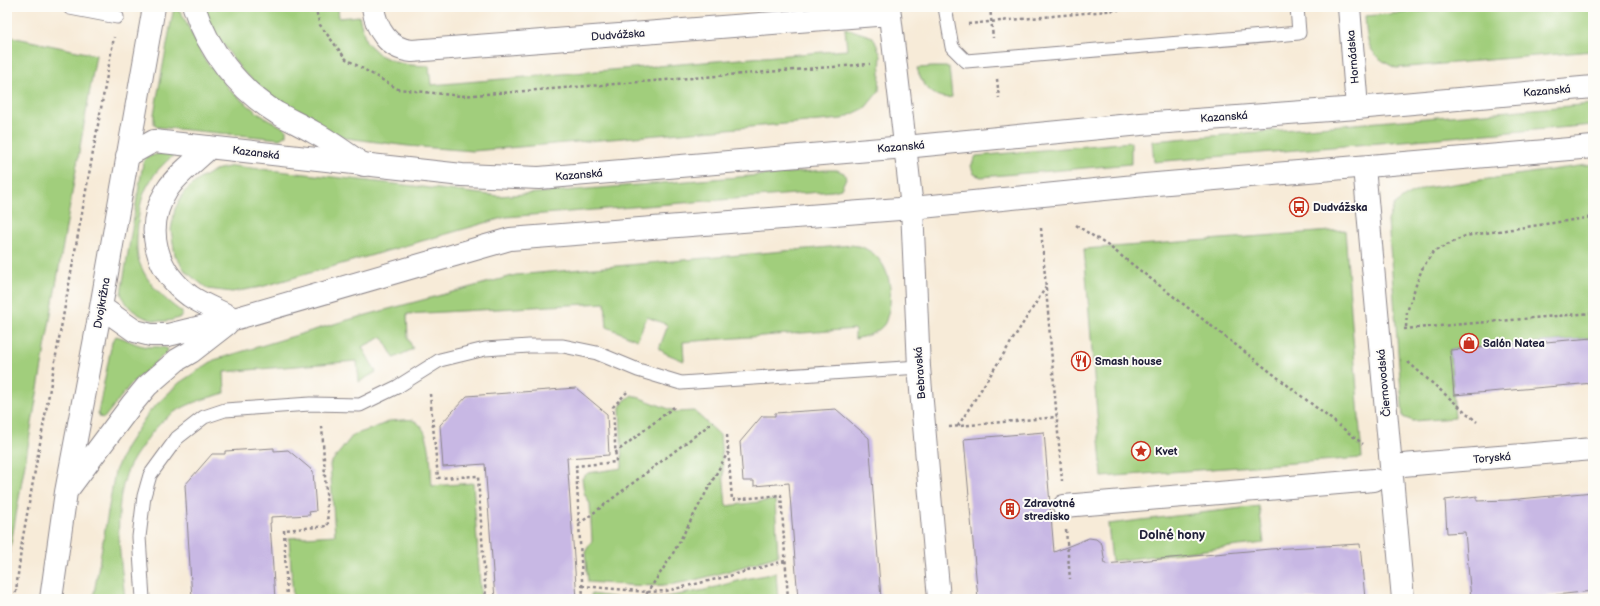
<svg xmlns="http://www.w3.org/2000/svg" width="1600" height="606" font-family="'Balsamiq Sans',sans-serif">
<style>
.green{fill:#a1ce7b;stroke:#62785b}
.building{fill:#c8b8e4}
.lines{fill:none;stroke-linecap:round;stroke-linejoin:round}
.lane-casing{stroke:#8c868a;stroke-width:15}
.street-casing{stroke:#8c868a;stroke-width:24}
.secondary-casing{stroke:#8c868a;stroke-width:24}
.path{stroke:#8c868a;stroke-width:2.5;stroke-dasharray:3 3;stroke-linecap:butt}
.lane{stroke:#fff;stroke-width:13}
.street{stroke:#fff;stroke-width:22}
.secondary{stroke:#fff;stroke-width:22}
.labels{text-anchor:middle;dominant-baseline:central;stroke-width:4;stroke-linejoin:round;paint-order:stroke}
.street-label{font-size:11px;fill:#22223b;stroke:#fdfcf7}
.poi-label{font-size:11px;font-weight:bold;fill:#22223b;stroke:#fdfcf7;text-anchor:start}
.quarter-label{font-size:13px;font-weight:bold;fill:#22223b;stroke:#fdfcf7}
</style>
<rect width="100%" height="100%" fill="#fdfcf7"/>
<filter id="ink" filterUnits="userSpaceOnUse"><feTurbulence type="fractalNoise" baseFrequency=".025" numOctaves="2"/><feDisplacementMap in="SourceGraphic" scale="8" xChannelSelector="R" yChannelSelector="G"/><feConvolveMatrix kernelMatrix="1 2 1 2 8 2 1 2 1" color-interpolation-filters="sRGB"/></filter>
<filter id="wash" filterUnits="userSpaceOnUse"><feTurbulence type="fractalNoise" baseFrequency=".012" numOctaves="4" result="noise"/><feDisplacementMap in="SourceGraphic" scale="16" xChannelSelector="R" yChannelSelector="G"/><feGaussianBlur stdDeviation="0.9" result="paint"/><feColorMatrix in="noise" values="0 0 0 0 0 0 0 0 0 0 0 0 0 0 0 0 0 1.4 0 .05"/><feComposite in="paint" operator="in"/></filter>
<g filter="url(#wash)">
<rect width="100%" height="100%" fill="#f7ebd8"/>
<path class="green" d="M202 7H338L339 18 359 16 366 42 380 55 395 62 410 65 429 66 431 85 847 50 845 28 873 37 881 55 879 91 865 108 842 119 473 151 408 146 346 138 290 112 242 71 207 21Z
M1475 7H1593V51L1396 68C1368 55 1367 45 1365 16Z
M175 9 181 12 205 60 231 91 259 114 286 129V135L280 139 157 127 154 124V114L173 12Z
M7 36 96 55 7 567Z
M933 67H949L952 97C934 101 921 84 917 68Z
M1593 104V125L1154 162 1152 141Z
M1131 142V164L981 177 974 174 971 166 976 156Z
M167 152 176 153C167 161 157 169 151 180 142 193 139 208 138 224 137 234 136 247 138 258 144 280 163 299 182 312V316C168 325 147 321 135 312 128 307 125 301 121 294L143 163 146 157Z
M1593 164V338L1450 350 1455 418 1413 421 1403 417 1388 221 1394 205 1408 195 1425 188Z
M233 166 387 183 499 196 826 170H837L844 173 846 178 841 189 833 191 506 217 261 287 232 292 208 289 186 272 175 255 171 230 175 209 184 192 198 180 215 170Z
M1345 230 1362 458 1102 477 1084 249Z
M851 245C856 246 862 246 866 249 890 261 894 292 888 314 887 317 886 321 885 323 879 333 866 336 855 339V329L683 342 684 361 665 353 659 349 668 325 647 317 637 340 607 327 605 303 407 314 408 338 413 349 394 358 382 337 362 347 376 372 359 382 357 361 224 372 225 393C211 397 195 401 182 408 165 416 153 430 143 445 136 455 128 466 125 478 113 517 121 559 125 599H93L115 471 126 447 149 412 179 383 214 360 344 321 516 275Z
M116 336C126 338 133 344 143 346 151 348 160 345 168 349L167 352 131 384 104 418 100 417 98 413 112 342Z
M632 395 677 412 694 411 720 435 726 506 775 500 778 556C744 566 710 578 674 584 646 588 617 584 588 582L585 552 592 541 590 504 584 493 582 478 588 473 622 468 620 407 624 401Z
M402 420C405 420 409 419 412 420 433 426 430 469 432 486L473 483 481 599H293L289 538 335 535 330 464 353 435 374 428 390 421Z
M1259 506 1264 543 1112 561 1108 524Z
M776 573 778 599H591V594L627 599 660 598 705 590 745 579Z"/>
<g id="blocks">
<path class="building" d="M1593 338V383L1454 395 1450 350Z
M576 388 607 414 609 455 567 458 577 599H495L485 464 443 467 440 425 467 396Z
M836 409 869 438 881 599H798L789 483 754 486V481H743L740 442 762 416H775V413Z
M1044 432 1054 552 1089 538 1096 539 1102 544 1105 564 1270 549 1360 544 1365 599H978L964 439Z
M274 448V451L288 450 313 471 316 511 309 512 310 515 271 517V523H270L275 599H192L185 485 212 454H225V451Z
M1593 492V591L1518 599H1471L1465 532 1447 533 1445 500 1477 496V501L1509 500Z"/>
</g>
</g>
<g filter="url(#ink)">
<use href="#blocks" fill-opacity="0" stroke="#8c868a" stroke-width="1"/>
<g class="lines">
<defs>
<path id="lane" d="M945 7 952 47 966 61 1299 33 1297 7
M70 8 117 17
M143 599 139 537 144 496 150 475 177 438 204 417 225 410 310 404 360 405 397 387 440 360 485 349 529 346H563L597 353 638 370 681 383 919 367"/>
<path id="street" d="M194 7C208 50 238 89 277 113 290 120 303 126 315 133 332 142 348 155 364 165
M373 7C376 29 388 49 412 51L889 14
M889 7 902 118 912 208 919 367 939 599
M1349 7 1357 108
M1364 167 1403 599
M1391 466 1593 449
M1064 506 1374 480"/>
<path id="secondary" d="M210 147C196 161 177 174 167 190 143 228 156 271 190 296 203 305 220 311 234 319
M127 156 154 141 462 175 539 178 905 147 1141 124 1357 108 1593 87
M101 307 135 331 151 335H168L234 319 510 239 912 208 1145 185 1593 147
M69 488 132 404 147 386 177 360 191 352 227 324
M51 599 66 492 101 307 154 7"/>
</defs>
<use href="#lane" class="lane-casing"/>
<use href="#street" class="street-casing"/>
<use href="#secondary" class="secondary-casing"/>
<path class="path" d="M315 7 320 25 346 59 398 89 461 96 870 64
M990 7 993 38
M968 24 1149 7
M997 79 999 98
M1076 225 1110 247 1363 444
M1041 228 1062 481
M1406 327 1407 312 1417 282 1422 269 1433 252 1465 236 1593 217
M1404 329 1593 313
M1408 362 1477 422
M430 394 438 478 478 476 486 599
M958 426 1046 287
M949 427 1057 417
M727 435 732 500 781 495 788 599
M615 453 674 407
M579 524 713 422
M1066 530 1070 579
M582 586 648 592 666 591 725 577 785 561
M15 599 22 542 114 37
M287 599 284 530 328 526 322 426
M583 599 576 466 616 462 613 407 629 390
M643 599 671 557 728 452"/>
<use href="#lane" class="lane"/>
<use href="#street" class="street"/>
<use href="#secondary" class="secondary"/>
</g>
</g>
<defs>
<symbol id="bus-ring" viewBox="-11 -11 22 22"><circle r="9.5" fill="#fdfcf7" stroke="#c8321e" stroke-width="1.5"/><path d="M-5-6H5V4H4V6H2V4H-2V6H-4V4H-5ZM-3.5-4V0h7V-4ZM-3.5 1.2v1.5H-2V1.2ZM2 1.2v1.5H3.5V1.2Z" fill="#c8321e"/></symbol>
<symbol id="shop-ring" viewBox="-11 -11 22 22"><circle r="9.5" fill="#fdfcf7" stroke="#c8321e" stroke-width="1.5"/><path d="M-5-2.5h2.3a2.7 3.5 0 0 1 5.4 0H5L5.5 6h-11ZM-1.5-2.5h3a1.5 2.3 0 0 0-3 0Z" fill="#c8321e"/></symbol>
<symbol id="restaurant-ring" viewBox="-11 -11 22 22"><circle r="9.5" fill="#fdfcf7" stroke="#c8321e" stroke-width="1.5"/><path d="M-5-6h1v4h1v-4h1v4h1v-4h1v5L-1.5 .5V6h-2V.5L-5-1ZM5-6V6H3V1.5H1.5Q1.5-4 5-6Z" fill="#c8321e"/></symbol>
<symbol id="sight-ring" viewBox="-11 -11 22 22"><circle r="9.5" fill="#fdfcf7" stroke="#c8321e" stroke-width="1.5"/><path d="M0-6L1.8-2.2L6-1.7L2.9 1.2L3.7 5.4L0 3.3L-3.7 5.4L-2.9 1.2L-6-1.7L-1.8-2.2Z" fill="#c8321e"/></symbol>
<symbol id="building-ring" viewBox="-11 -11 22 22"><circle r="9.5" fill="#fdfcf7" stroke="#c8321e" stroke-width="1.5"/><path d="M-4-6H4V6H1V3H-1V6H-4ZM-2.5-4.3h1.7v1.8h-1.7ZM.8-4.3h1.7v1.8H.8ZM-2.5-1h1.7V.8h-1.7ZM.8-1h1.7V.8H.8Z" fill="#c8321e"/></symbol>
</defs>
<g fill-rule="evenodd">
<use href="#bus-ring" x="1288" y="196" width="22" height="22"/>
<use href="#shop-ring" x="1458" y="332" width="22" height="22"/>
<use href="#restaurant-ring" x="1070" y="350" width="22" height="22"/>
<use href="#sight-ring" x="1130" y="440" width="22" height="22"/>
<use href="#building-ring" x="999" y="498" width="22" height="22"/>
</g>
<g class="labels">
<g class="street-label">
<text transform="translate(618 35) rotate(-4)">Dudvážska</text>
<text transform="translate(1353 57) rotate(-95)">Hornádska</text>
<text transform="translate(1547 91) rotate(-5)">Kazanská</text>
<text transform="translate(1224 117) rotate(-4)">Kazanská</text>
<text transform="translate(901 147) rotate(-5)">Kazanská</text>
<text transform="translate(256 153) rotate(7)">Kazanská</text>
<text transform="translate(579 175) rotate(-5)">Kazanská</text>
<text transform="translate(102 303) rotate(-80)">Dvojkrížna</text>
<text transform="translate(920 373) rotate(-94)">Bebravská</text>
<text transform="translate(1384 383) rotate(-95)">Čiernovodská</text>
<text transform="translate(1492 458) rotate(-5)">Toryská</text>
</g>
<g class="poi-label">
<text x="1313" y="207">Dudvážska</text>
<text x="1483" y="343">Salón Natea</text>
<text x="1095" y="361">Smash house</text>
<text x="1155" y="451">Kvet</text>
<text x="1024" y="503">Zdravotné<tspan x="1024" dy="13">stredisko</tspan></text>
</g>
<g class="quarter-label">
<text x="1172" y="535">Dolné hony</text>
</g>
</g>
<rect width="1600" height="606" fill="none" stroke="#fdfcf7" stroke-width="24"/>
</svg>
